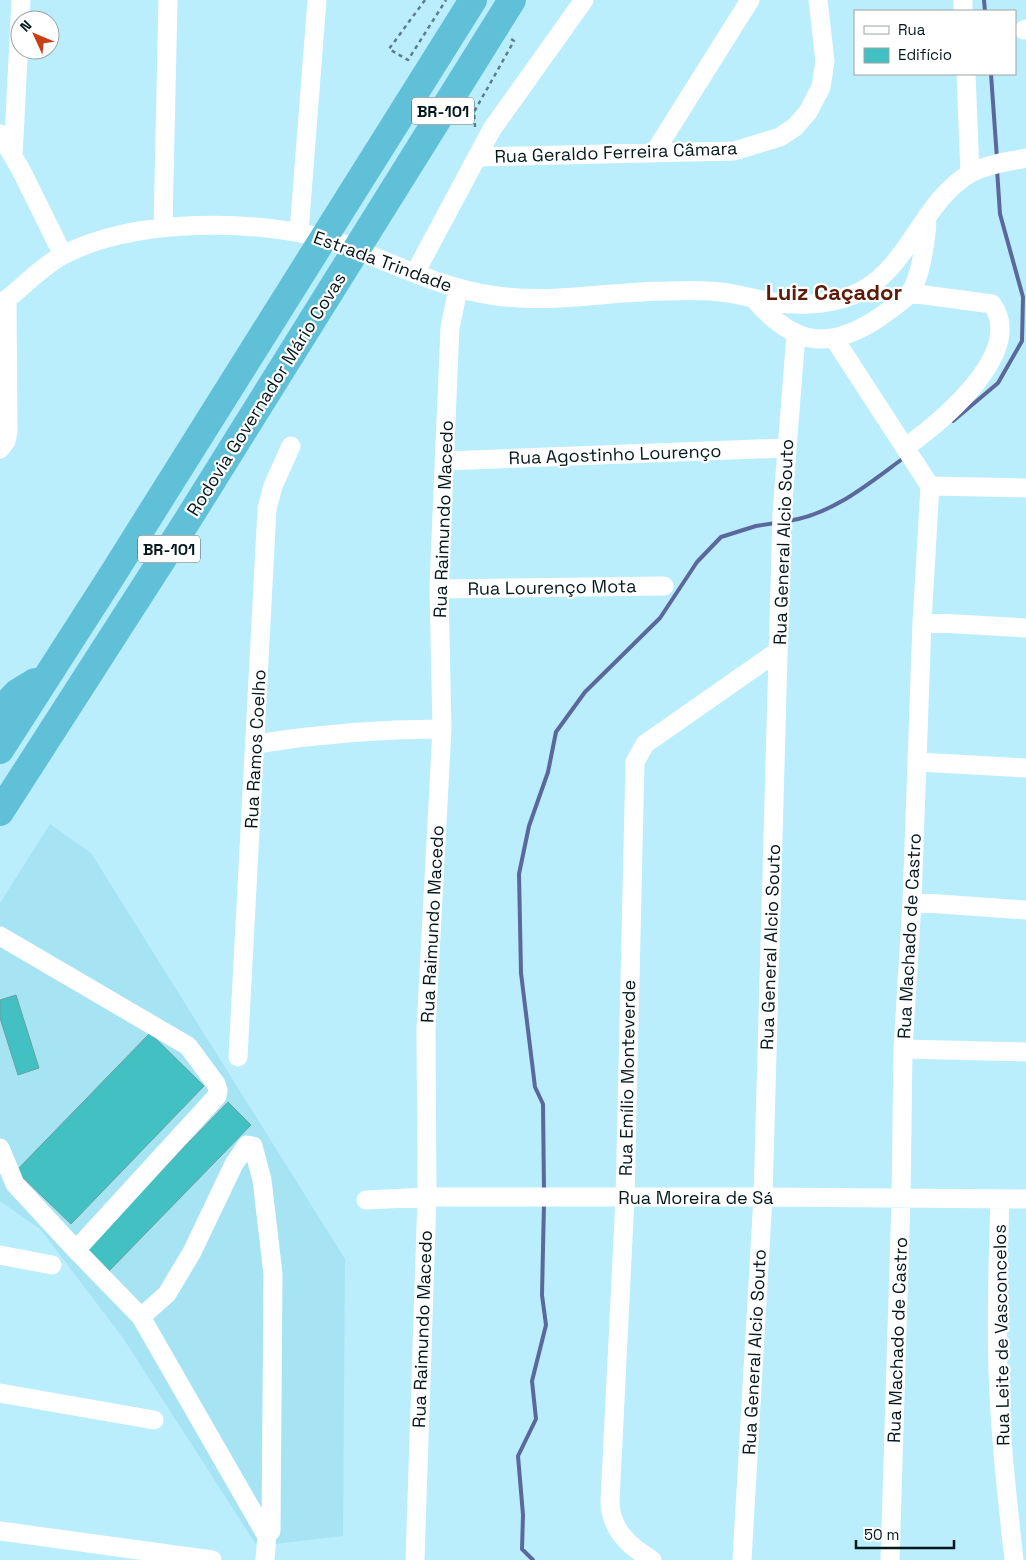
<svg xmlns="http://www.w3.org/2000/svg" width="1026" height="1560" font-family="'Space Grotesk',sans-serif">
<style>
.built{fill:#a6e4f4}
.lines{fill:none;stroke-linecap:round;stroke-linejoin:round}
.stream{stroke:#5b689c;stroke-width:4}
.building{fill:#43c1c2;stroke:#6a9f9f}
.path{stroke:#5b7e88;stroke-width:2.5;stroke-dasharray:4 4;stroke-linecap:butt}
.minor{stroke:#fff;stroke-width:19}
.highway{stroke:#5fc0d8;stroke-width:28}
.labels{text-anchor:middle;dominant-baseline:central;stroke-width:4.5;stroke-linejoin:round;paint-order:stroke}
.shield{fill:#fff;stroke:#4f5d61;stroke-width:1}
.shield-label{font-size:16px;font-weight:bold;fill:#04181d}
.street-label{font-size:18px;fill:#04181d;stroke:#fff}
.district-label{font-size:22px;font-weight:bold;fill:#5d1b08;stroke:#fff}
</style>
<rect width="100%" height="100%" fill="#baeefc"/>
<path class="built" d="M50 824 91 853 345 1259 343 1536 257 1546 123 1338 41 1230 0 1201V903Z"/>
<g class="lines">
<path class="stream" d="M984 0 985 11
M991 74 997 159
M953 421 998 383 1022 341 1023 297 1000 214 997 169
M788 521C834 514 869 483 905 457
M544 1191 543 1104 535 1087 521 973 519 874 529 826 548 772 556 732 585 692 660 618 697 562 721 537 756 526 776 523
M533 1560 522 1549 523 1515 518 1456 536 1419 532 1381 546 1325 542 1295 544 1203"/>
</g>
<path class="building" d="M16 995 39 1068 18 1075 0 1018V1000Z
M150 1033 204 1086 71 1224 16 1171Z
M228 1102 251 1125 109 1271 86 1248Z"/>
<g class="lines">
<path class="path" d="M425 0 389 49 408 60 446 0
M475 127 474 112 514 41 511 39"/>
<path class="minor" d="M963 0V11
M1024 30 1026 29
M966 74 970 173
M0 134 21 170 63 255
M654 153 750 0
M13 157 21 0
M477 157 734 151 780 137 795 127 808 112 821 87 825 61 818 0
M163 227 168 0
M299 232 317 0
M415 273 492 129 584 0
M755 300C795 346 829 351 880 317 889 310 903 302 910 293 921 277 927 235 927 216
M0 304C22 289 40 267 63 255 137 217 256 219 335 241 388 261 441 289 497 296 553 304 612 291 668 291 688 290 710 290 729 293 755 298 781 306 808 304 828 303 846 300 863 290 910 264 924 199 971 173 987 164 1008 162 1026 158
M835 340 930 486 922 622 912 902 903 1049 901 1199 890 1560
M906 447C942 421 1026 352 992 304L910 293
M0 449 6 441 8 432 7 299
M444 461 786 448
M930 486 1026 488
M439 589 664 586
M922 622 1026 628
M256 744C318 734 379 729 442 729
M918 762 1026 768
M912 902 1026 910
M0 936 188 1046 216 1084 218 1090 217 1096 76 1250 141 1317 265 1533H269L271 1531 273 1274 262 1180 253 1146 247 1145 234 1164 192 1252 167 1294 141 1317
M903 1049 1026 1052
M238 1057 267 509 273 486 291 446
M0 1148 15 1184 76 1250
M366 1200 427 1197H763L1026 1199
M1000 1200C998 1257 996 1314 998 1371 1000 1434 1007 1497 1014 1560
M0 1255 52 1265
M0 1393 154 1420
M0 1531 212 1560
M265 1560 267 1534
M415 1560 427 1197 426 1029 442 729 439 589 441 537 450 328 458 289
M652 1560C629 1546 611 1530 610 1502L625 1198 635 762 645 744 778 651
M742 1560 763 1197 782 513 796 334"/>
<path class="highway" d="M0 711 17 693 35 682
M0 750 111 577 473 0
M0 812 187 521 512 0"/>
</g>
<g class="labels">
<g class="shield">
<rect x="412" y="97.5" width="62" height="27" rx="4"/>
<rect x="138" y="535.5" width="62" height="27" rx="4"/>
</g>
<g class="shield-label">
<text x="443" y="111">BR-101</text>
<text x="169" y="549">BR-101</text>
</g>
<g class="street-label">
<text transform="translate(616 152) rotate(-2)">Rua Geraldo Ferreira Câmara</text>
<text transform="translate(383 261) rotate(20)">Estrada Trindade</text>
<text transform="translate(266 394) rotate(-58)">Rodovia Governador Mário Covas</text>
<text transform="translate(615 454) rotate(-2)">Rua Agostinho Lourenço</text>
<text transform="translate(443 519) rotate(-88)">Rua Raimundo Macedo</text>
<text transform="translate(783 542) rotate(-88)">Rua General Alcio Souto</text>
<text transform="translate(552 587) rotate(-1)">Rua Lourenço Mota</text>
<text transform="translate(255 749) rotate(-87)">Rua Ramos Coelho</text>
<text transform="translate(432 924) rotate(-87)">Rua Raimundo Macedo</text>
<text transform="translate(909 936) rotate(-87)">Rua Machado de Castro</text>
<text transform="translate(770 947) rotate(-88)">Rua General Alcio Souto</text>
<text transform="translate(627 1078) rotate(-89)">Rua Emílio Monteverde</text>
<text x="696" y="1197">Rua Moreira de Sá</text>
<text transform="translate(422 1329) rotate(-88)">Rua Raimundo Macedo</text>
<text transform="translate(1001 1335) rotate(-91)">Rua Leite de Vasconcelos</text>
<text transform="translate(897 1340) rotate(-88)">Rua Machado de Castro</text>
<text transform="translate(754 1352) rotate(-87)">Rua General Alcio Souto</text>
</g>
<g class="district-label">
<text x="834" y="292">Luiz Caçador</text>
</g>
</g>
<rect x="854" y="10" width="162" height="65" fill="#ffffff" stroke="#9ba3a5"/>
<rect x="864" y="26" width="25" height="8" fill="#ffffff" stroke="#9ba3a5"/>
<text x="898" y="35" font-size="15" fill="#04181d">Rua</text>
<rect x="864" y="48" width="25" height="15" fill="#43c1c2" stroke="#9ba3a5"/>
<text x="898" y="60" font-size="15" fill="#04181d">Edifício</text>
<g transform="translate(35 35) rotate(314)"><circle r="24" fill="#ffffff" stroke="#9ba3a5"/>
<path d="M0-4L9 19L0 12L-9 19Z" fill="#c83f15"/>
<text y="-8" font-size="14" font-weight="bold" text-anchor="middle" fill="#04181d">N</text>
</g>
<path d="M856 1540v8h98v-8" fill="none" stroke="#04181d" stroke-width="2.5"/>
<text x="864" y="1540" font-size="15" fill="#04181d" stroke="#ffffff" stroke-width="4" paint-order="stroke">50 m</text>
</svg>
